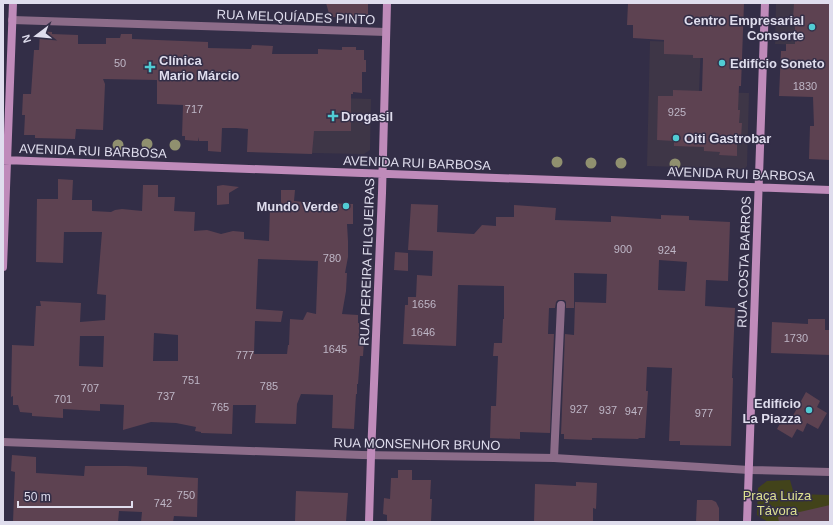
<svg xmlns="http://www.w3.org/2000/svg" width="833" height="525" font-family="Arial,sans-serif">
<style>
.commercial{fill:#3e3647}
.green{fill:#42431a}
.building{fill:#5d4251;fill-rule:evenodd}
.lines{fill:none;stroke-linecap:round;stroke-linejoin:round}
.street{stroke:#8c6c89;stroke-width:8}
.secondary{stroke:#bf8bba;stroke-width:8}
.tree{fill:#90906f}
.poi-dot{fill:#51ccd4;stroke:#332e47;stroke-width:1.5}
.labels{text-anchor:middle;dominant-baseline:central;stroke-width:3;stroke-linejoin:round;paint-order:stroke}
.number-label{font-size:11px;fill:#beb6c6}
.street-label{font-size:13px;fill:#dfdded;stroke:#332e47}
.poi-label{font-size:13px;font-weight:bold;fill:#dfdded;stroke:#332e47;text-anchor:start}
.park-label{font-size:13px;fill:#dde090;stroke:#332e47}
</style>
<rect width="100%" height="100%" fill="#332e47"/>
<path class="commercial" d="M776 3H830V46L775 44Z
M650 41 701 43 699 92 749 93 747 166 744 169 647 166Z
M339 98 371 99 370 150 364 154 312 153 313 131Z"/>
<path class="green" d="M790 480 794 494 830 495V522H768L757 515 758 488 767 481Z"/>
<path class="building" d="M326 3H368V18L330 17Z
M628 3H744L741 86H739L738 110H740L739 123H742L741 138H737V156L719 155 720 152 704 151V147L674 146V141L657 140 658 96H673V90L702 91 703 58H693V55L664 54V40L633 38V25H627Z
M794 3H830V160L809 159 810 126H814L813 97 779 96 781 51H786V44H795V20H793Z
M40 31 52 32V34L78 35V44H106V38H120L121 34H132V39L208 42V48L251 49 252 45 273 46 272 54H318V49L342 50V47H356V50H364V60H366V72H362V93L353 92V94H351V131H314L312 154 247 152 248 129 236 128H222L221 152 208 151V141H199L198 137V141L185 140V136H182L183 105 157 104V80L103 79 105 84 103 130 76 129 75 139 35 138V135H24L25 115H22L23 94H31L34 50H39Z
M58 179 73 180 72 200H92V211L111 212 115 210 122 209 142 211 143 185H158V197H175L174 211 195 212 194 231 207 230 221 234 233 231 244 232V239L269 241 270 207 281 208V190H295L294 201 314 203 353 204V224H347L348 241V257L345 273H347L346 291 342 314 358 315V323H359V340H360V341H364L363 356H360L358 384H357V394H356L354 429 332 428 333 395 301 394 297 404 296 424 255 423 256 405H233L232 434 201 433V432L195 431 196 427 176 423 151 422 123 430 124 405 100 404V411L63 409V418L32 416V413L20 412 18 405H13V396L11 397 12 345 34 346 36 306H41L40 301 81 303 80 322 105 320 106 295 97 294 102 232H64L63 263 36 262 37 199H58ZM258 259 318 261 316 314 307 312 303 320 290 319 289 345H288L287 354H254L255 321 281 322 283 311 256 309ZM154 333 178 335V361H153ZM80 336H104L103 367 79 366Z
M223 185 239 187 229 193V204L217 205V186Z
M411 204 438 205 437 232 474 234 482 225 496 226V217H514V205L556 208 555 220 611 222V216L661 219V215L689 216V220L730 222 728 281 706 280 705 306 735 308 732 378H733L731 446 680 445V441H669L672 368 647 367 646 391H648L645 438H639L638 439 592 438V440L564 439V434H561L565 334 574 335 575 302 606 303 607 274 574 273V308H566V302L564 300H558L556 302 555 308H549L548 334H554L550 433 520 432V439L490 438 491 406H496L498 356H493L494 343H502L503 319H504V286L458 285 456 346 403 344 405 305H408V297H416L417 275 432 276 433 251 408 250ZM659 260 687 262 685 291 658 290Z
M395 252 408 253V271L394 270Z
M808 319H825V330H830V355L771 353 772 322 808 324Z
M806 392 820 401 817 407 827 413 818 429 807 423 803 432 797 429 792 438 777 429 783 418 790 421Z
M12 455 36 457V473L84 476 85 466H127L147 467V475L198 478 197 517 174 516 173 522H141L142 512 119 511 118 522H13L15 472 11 471Z
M398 470H412V480H431L430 499H432L431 522H387V515L383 514 384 498 390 499 391 478H398Z
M576 482 597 483 596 509 593 508V522H534L535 484 576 486Z
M296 491 348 493 346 522H295Z
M697 500H712L716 502 719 508V522H696Z
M830 505V522H779L778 517Z"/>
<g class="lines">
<path class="street" d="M12 20 386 32
M3 442 362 455 554 458 749 470 830 472
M554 458 561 305"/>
<path class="secondary" d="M3 160 830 190
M3 267 13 3
M369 522 371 455 382 193 387 3
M747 522 765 3"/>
</g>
<g class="tree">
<circle cx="147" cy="144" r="5.5"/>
<circle cx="118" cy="145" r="5.5"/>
<circle cx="175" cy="145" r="5.5"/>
<circle cx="557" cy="162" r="5.5"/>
<circle cx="591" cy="163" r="5.5"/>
<circle cx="621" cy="163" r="5.5"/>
<circle cx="675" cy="164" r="5.5"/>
</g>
<g class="poi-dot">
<circle cx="812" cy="27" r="4"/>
<circle cx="722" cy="63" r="4"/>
<path d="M148 61h4v4h4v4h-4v4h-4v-4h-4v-4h4z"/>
<path d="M331 110h4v4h4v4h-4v4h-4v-4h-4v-4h4z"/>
<circle cx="676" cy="138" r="4"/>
<circle cx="346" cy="206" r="4"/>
<circle cx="809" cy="410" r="4"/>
</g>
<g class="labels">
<g class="number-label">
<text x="120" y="63">50</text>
<text x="805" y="86">1830</text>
<text x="194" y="109">717</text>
<text x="677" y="112">925</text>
<text x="623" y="249">900</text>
<text x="667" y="250">924</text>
<text x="332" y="258">780</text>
<text x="424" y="304">1656</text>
<text x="423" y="332">1646</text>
<text x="796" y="338">1730</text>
<text x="335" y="349">1645</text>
<text x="245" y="355">777</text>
<text x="191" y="380">751</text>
<text x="269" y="386">785</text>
<text x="90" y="388">707</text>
<text x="166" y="396">737</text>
<text x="63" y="399">701</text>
<text x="220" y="407">765</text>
<text x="579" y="409">927</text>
<text x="608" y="410">937</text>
<text x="634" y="411">947</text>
<text x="704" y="413">977</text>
<text x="186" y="495">750</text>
<text x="163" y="503">742</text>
</g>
<g class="street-label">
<text transform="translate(296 17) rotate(2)">RUA MELQUÍADES PINTO</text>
<text transform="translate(93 151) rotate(2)">AVENIDA RUI BARBOSA</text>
<text transform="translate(417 163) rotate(2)">AVENIDA RUI BARBOSA</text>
<text transform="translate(741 174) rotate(2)">AVENIDA RUI BARBOSA</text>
<text transform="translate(367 262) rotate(-88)">RUA PEREIRA FILGUEIRAS</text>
<text transform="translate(744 262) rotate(-88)">RUA COSTA BARROS</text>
<text transform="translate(417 444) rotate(1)">RUA MONSENHOR BRUNO</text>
</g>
<g class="poi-label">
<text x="804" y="20" text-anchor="end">Centro Empresarial<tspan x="804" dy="15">Consorte</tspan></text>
<text x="159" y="60">Clínica<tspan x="159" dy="15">Mario Márcio</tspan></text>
<text x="730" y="63">Edifício Soneto</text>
<text x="341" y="116">Drogasil</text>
<text x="684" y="138">Oiti Gastrobar</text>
<text x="338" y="206" text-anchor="end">Mundo Verde</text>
<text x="801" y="403" text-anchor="end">Edifício<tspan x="801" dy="15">La Piazza</tspan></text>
</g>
<g class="park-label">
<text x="777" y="495">Praça Luiza<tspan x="777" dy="15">Távora</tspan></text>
</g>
</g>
<rect width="833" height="525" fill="none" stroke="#dfdded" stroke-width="8"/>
<g transform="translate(36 36) rotate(254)" stroke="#332e47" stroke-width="3" paint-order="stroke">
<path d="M0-3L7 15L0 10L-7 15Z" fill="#dfdded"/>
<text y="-6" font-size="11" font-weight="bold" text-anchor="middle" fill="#dfdded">N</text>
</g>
<path d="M18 501v6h114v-6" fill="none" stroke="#dfdded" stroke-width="2"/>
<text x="24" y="501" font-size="12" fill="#dfdded" stroke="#332e47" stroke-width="3" paint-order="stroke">50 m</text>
</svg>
